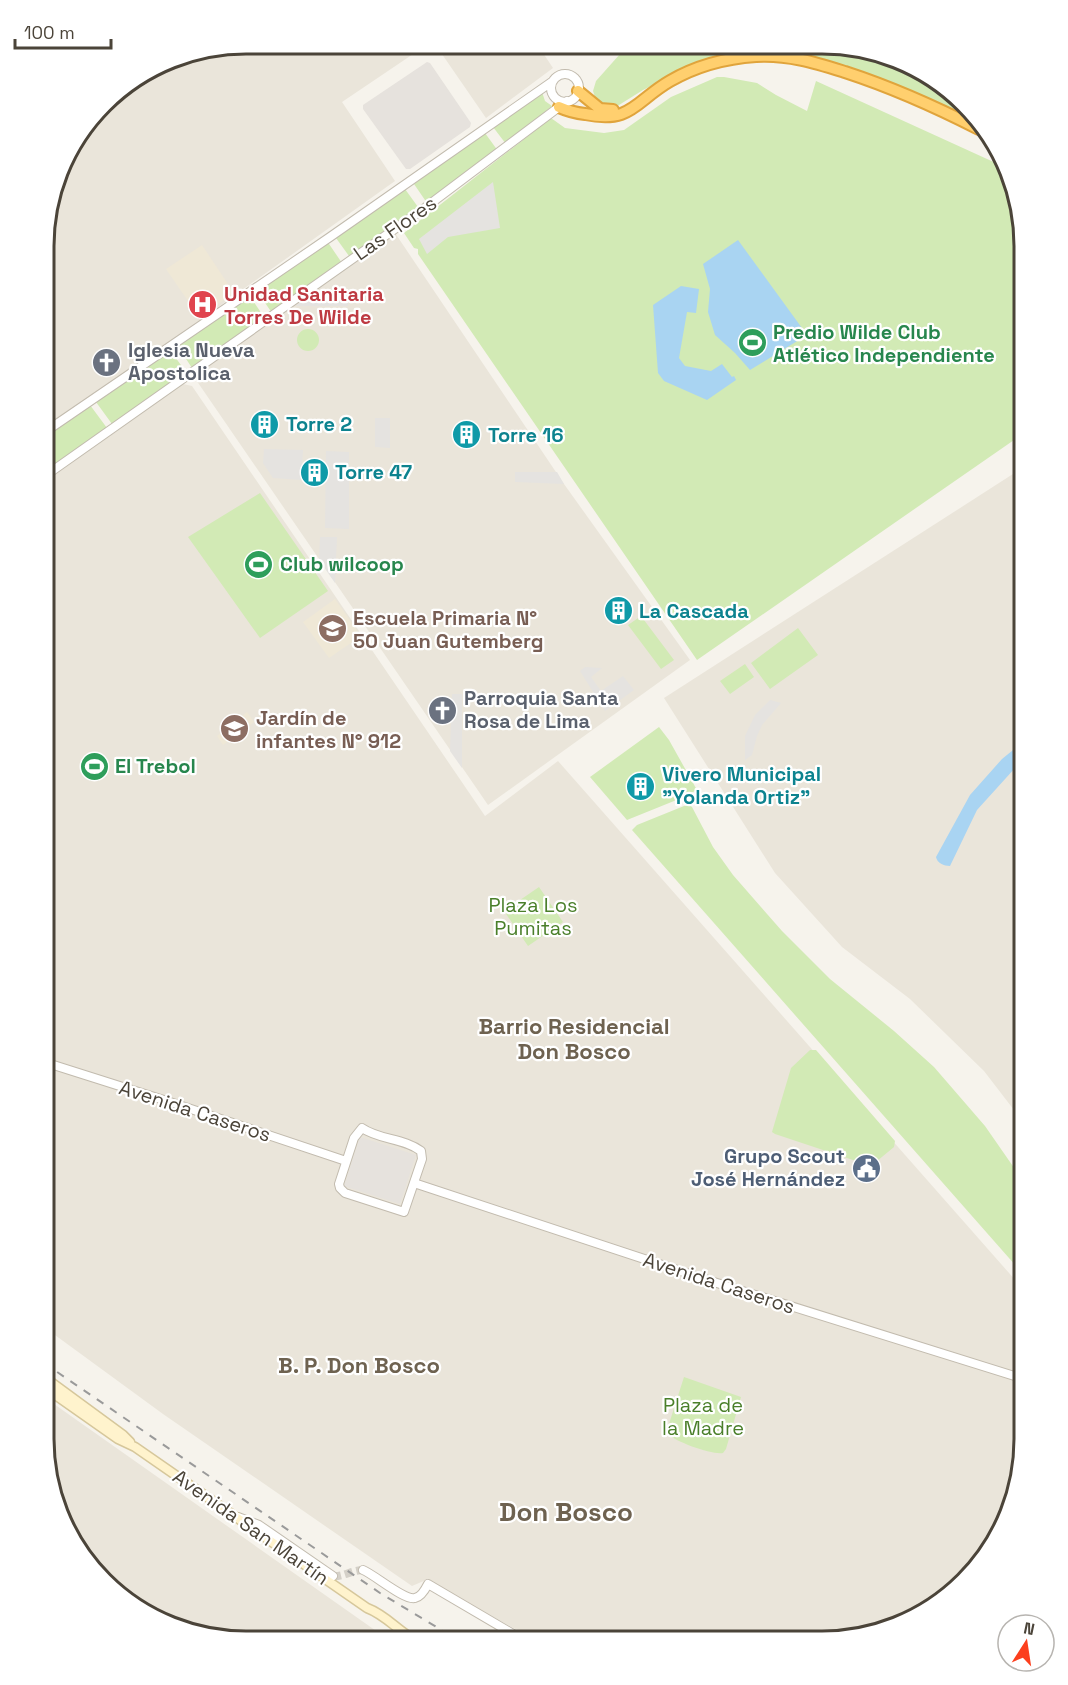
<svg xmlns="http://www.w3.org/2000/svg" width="1068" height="1685" font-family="'Space Grotesk',sans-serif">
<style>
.residential{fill:#eae5da}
.industrial{fill:#e6e2dd}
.education{fill:#efe8d6}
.green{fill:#d2eab5}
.parking{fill:#e5e3e0}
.water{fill:#a9d4f2}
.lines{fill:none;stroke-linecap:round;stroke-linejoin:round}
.tertiary-tunnel{stroke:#d4d0c8;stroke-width:8;stroke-dasharray:8 4;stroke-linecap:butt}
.tertiary-casing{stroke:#c2bbae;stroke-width:10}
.secondary-casing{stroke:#d6c79b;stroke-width:11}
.motorway-casing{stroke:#e0a43c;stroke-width:14}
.tertiary{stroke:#fff;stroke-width:8}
.secondary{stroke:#fff3cd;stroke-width:8}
.motorway{stroke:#ffcf6e;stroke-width:10}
.rail{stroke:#9a9a9a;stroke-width:2;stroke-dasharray:8 8;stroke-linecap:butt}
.labels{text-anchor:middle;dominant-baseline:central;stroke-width:4.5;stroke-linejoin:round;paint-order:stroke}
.street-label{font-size:20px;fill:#4b4439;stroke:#fff}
.health-label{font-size:20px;font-weight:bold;fill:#be3a42;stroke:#fff;text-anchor:start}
.leisure-label{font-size:20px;font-weight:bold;fill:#27864d;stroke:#fff;text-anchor:start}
.worship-label{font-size:20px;font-weight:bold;fill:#5b616d;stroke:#fff;text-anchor:start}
.culture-label{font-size:20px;font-weight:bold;fill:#0d838f;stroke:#fff;text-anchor:start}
.education-label{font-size:20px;font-weight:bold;fill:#785e54;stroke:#fff;text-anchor:start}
.park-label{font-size:20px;fill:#4a7f2a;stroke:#fff}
.service-label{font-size:20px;font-weight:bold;fill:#4e5e75;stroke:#fff;text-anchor:end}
.quarter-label{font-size:22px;font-weight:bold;fill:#6e6250;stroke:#fff}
.district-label{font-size:26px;font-weight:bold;fill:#6e6250;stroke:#fff}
.rim{fill:none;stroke:#4b4439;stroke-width:3}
</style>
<rect width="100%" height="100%" fill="#f6f3ec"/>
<path class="residential" d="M246 44H428L342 102 395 181 165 345 45 427V220L65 156 112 94 169 59Z
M435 44H537L553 68 486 118Z
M393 230 564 484 690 660 488 805 192 374Z
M183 384 192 386 485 816 558 761 1024 1290V1453L1009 1516 983 1562 899 1626 822 1641H537L426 1580 412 1586 163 1414 44 1327 45 482Z
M1024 467V1123L984 1071 910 999 842 947 775 873 664 698Z
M44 1397 389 1640H220L122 1599 59 1516 44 1439Z"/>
<path class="industrial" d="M427 62 430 63 471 123 470 127 410 169H406L363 109V105Z
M360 1137 416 1155 400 1204 344 1186Z"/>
<path class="education" d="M202 245 234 293 199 317 166 269Z
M335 599 361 636 329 658 303 622Z
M247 712 254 722 223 745 217 736Z"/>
<path class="green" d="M628 45H849L918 74 951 93 973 122 802 55 693 65 643 90 619 105 611 108 597 103 593 91 596 81Z
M717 77H724L757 83 776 95 807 111 816 81 1009 169 1024 246V433L697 660 418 254V249L414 248 404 233 551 118 565 128 604 133 624 130 671 97Z
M542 92 545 101 552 106 506 144 493 127Z
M485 133 498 151 427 203 414 184Z
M405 189 418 207 349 256 336 238Z
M327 241 342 263 272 313 257 291Z
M249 295 264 317 192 368 177 345Z
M297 340a11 11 0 1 1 22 0a11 11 0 1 1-22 0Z
M170 350 186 372 112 424 96 402Z
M90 405 107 428 45 471V437Z
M260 493 328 591 260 638 188 537Z
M641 616 674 660 661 669 628 625Z
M798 628 818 655 770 689 751 663Z
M745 664 754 677 730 694 720 681Z
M659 727 669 740 697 790 679 799 627 820 590 777Z
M689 805 692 807 713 847 733 875 782 931 830 979 894 1031 934 1067 985 1126 1024 1182V1275L632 830 637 825 684 806Z
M539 887 563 922 528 946 504 911Z
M810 1050H816L895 1141 894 1147 871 1166 775 1134 772 1132 791 1068Z
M684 1377 741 1397 726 1449 723 1453C712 1455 676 1442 668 1434V1427Z"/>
<path class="parking" d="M493 182 500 228 448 237 427 254 419 239Z
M316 291 348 292V306H296Z
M375 418H390V448L375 447Z
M264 449 303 450 301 480 273 478 263 463Z
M326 451 349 452V529L325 528Z
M515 472H557L564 484 515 482Z
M320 537H337L335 583 319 560Z
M585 667 602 668 591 677 601 691 623 676 634 690 605 711 580 671Z
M452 694H462V768L450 751Z
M770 700 781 703 762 725 757 736 752 755 745 760V736L755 715Z"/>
<path class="water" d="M738 240 807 335 750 370 735 353 715 335 708 312 710 289 703 264Z
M681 286 699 289 696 313 687 312 679 358 685 366 711 371 722 364 732 377 734 376 736 380 707 400 664 381 658 373 653 305Z
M1024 741V758L977 810 950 866C944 866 937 863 936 857L970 795 1002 759Z"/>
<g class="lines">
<path class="tertiary-tunnel" d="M333 1576C343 1577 352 1570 363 1570"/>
<defs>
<path id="tertiary" d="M551 88a14 14 0 1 1 28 0a14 14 0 1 1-28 0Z
M45 432 330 237 553 81
M45 476 426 207 567 101
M44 1062 167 1101 346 1161
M362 1128C379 1140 404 1138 421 1151L422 1159 404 1212 345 1193 340 1188 339 1184 354 1138Z
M414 1183 717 1283 1024 1379
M238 1517 259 1525 333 1576
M363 1570C375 1575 405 1601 415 1598 421 1597 425 1590 428 1584L525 1641"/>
<path id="secondary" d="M44 1377 123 1435 130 1442
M44 1387 118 1439 135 1447 367 1608C386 1615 398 1631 415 1640"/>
<path id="motorway" d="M578 91 600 109 613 110
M559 107C568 111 576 113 585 114 632 124 635 101 670 81 696 66 726 58 756 56 788 54 816 63 845 72 891 87 936 107 979 129"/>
</defs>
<use href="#tertiary" class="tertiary-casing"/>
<use href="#secondary" class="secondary-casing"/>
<use href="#motorway" class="motorway-casing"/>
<use href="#tertiary" class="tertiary"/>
<use href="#secondary" class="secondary"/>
<use href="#motorway" class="motorway"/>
<path class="rail" d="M44 1363 380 1593 458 1640"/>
</g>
<defs>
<symbol id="hospital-disc" viewBox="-11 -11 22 22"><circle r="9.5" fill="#e0444e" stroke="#fff"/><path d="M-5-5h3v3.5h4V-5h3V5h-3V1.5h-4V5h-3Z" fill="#fff"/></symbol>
<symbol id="stadium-disc" viewBox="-11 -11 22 22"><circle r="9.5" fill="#2e9e5b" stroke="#fff"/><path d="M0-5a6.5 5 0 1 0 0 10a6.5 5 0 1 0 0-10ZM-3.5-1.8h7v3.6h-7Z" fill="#fff"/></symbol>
<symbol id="church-disc" viewBox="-11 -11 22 22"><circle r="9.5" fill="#6b7280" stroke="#fff"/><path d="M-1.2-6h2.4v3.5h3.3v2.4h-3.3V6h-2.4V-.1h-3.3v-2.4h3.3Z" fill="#fff"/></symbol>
<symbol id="building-disc" viewBox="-11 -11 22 22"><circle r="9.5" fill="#0f9aa8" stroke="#fff"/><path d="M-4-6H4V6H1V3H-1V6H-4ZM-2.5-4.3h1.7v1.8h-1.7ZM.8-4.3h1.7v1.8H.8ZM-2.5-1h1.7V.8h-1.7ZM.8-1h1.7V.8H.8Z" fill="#fff"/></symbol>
<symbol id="school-disc" viewBox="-11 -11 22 22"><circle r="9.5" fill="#8d6e63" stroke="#fff"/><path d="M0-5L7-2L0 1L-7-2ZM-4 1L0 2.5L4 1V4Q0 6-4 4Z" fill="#fff"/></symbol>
<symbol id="civic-disc" viewBox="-11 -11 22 22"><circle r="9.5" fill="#5c6f8a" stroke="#fff"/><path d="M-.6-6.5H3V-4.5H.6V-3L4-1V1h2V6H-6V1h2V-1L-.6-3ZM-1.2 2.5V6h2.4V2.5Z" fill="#fff"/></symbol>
</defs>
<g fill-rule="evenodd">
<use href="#hospital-disc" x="186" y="288" width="33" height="33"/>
<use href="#stadium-disc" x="736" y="326" width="33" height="33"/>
<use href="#church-disc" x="90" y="346" width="33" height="33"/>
<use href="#building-disc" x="248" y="408" width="33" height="33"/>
<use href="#building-disc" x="450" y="418" width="33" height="33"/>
<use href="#building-disc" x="298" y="456" width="33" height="33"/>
<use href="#stadium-disc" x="242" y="548" width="33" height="33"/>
<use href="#building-disc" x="602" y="594" width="33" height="33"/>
<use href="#school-disc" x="316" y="612" width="33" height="33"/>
<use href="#church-disc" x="426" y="694" width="33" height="33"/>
<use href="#school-disc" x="218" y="712" width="33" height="33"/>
<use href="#stadium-disc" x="78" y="750" width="33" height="33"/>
<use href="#building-disc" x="624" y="770" width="33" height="33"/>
<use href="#civic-disc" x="850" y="1152" width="33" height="33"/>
</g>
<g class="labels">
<g class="street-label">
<text transform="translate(395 228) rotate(-35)">Las Flores</text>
<text transform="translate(195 1111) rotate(18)">Avenida Caseros</text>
<text transform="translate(719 1283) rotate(18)">Avenida Caseros</text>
<text transform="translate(251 1527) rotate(35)">Avenida San Martín</text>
</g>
<g class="health-label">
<text x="224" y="294">Unidad Sanitaria<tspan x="224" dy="23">Torres De Wilde</tspan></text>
</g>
<g class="leisure-label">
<text x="773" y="332">Predio Wilde Club<tspan x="773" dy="23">Atlético Independiente</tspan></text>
<text x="280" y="564">Club wilcoop</text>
<text x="115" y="766">El Trebol</text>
</g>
<g class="worship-label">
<text x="128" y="350">Iglesia Nueva<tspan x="128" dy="23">Apostolica</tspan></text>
<text x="464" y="698">Parroquia Santa<tspan x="464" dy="23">Rosa de Lima</tspan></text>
</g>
<g class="culture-label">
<text x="286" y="424">Torre 2</text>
<text x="488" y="435">Torre 16</text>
<text x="335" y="472">Torre 47</text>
<text x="639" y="611">La Cascada</text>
<text x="662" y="774">Vivero Municipal<tspan x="662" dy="23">"Yolanda Ortiz"</tspan></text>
</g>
<g class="education-label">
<text x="353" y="618">Escuela Primaria N°<tspan x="353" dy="23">50 Juan Gutemberg</tspan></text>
<text x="256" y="718">Jardín de<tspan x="256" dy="23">infantes N° 912</tspan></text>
</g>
<g class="park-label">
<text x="533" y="905">Plaza Los<tspan x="533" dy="23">Pumitas</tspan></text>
<text x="703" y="1405">Plaza de<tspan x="703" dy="23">la Madre</tspan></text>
</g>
<g class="service-label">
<text x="845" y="1156">Grupo Scout<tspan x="845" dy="23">José Hernández</tspan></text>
</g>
<g class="quarter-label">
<text x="574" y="1026">Barrio Residencial<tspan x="574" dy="25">Don Bosco</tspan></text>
<text x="359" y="1365">B. P. Don Bosco</text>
</g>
<g class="district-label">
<text x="566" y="1512">Don Bosco</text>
</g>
</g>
<path d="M0 0H1068V1685H0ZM246 54H822A192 192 0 0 1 1014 246V1439A192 192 0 0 1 822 1631H246A192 192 0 0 1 54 1439V246A192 192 0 0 1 246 54Z" fill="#fff" fill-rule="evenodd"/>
<path class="rim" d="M246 54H822A192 192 0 0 1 1014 246V1439A192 192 0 0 1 822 1631H246A192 192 0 0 1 54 1439V246A192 192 0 0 1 246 54Z"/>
<g transform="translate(1026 1643) rotate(12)"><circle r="28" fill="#ffffff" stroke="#b7b4b0" stroke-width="1.5"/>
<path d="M0-4.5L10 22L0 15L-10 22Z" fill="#fc3f1d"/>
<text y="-9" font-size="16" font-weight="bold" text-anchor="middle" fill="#4b4439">N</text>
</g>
<path d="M15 39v9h96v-9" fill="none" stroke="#4b4439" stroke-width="3"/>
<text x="24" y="39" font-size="18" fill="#4b4439" stroke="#ffffff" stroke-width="4.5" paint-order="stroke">100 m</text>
</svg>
